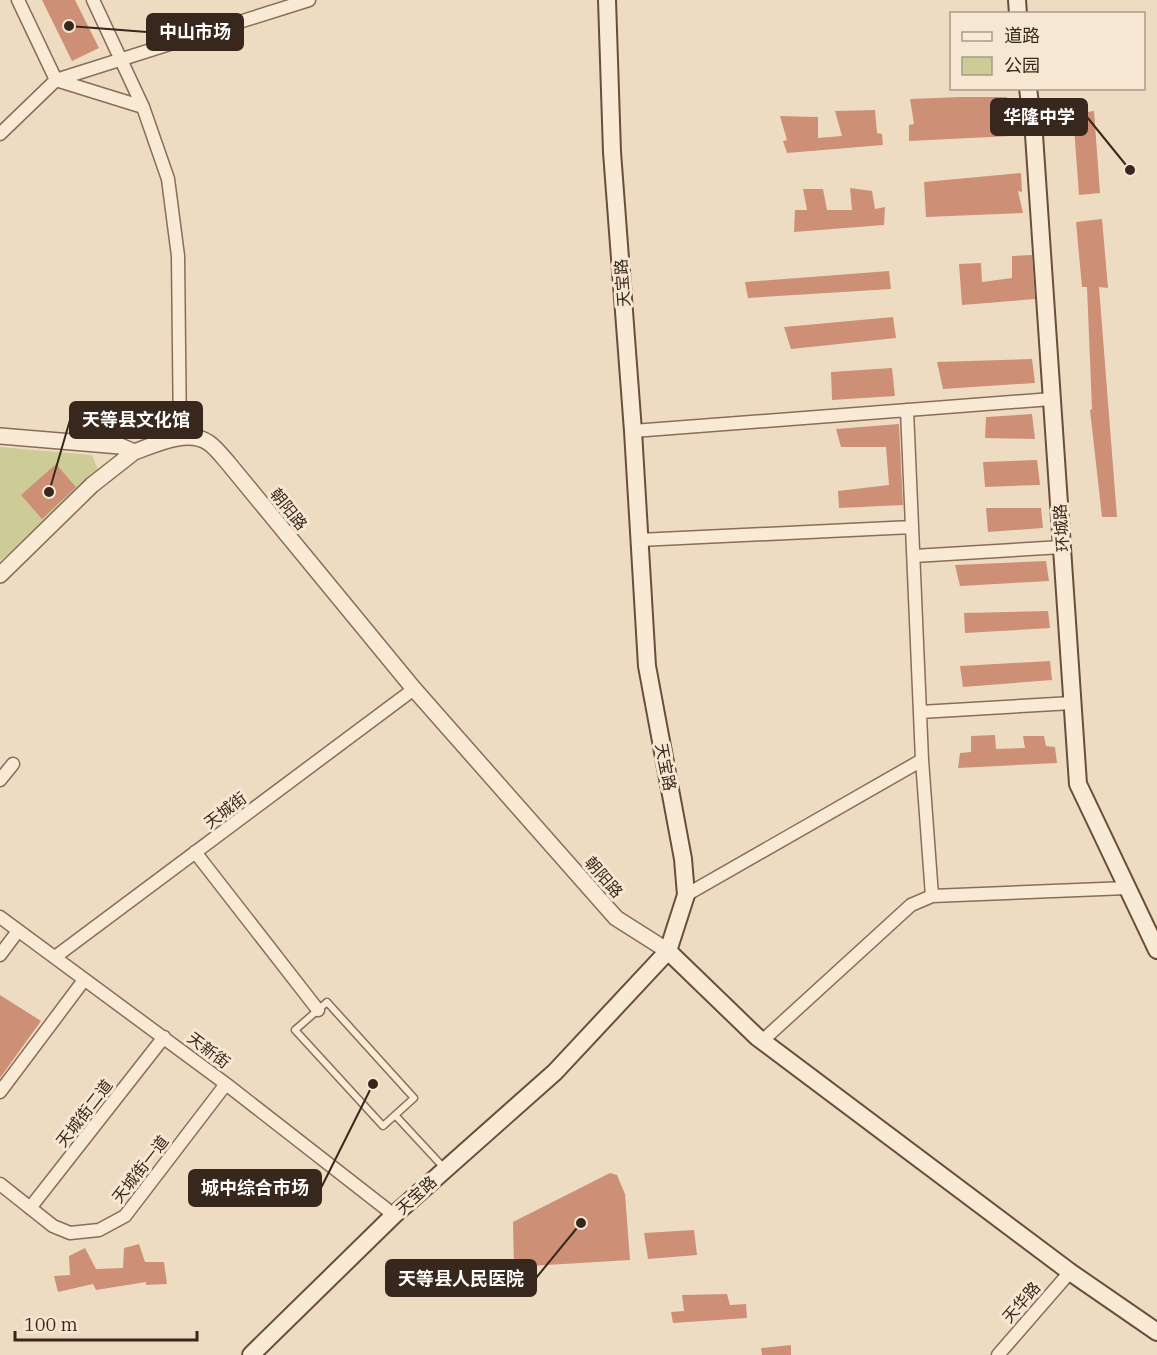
<svg xmlns="http://www.w3.org/2000/svg" width="1157" height="1355" font-family="'IBM Plex Serif','Noto Sans SC',serif">
<style>
.green{fill:#cdcc96}
.building{fill:#cd9077}
.lines{fill:none;stroke-linecap:round;stroke-linejoin:round}
.service-casing{stroke:#896c59;stroke-width:9}
.minor-casing{stroke:#896c59;stroke-width:15}
.tertiary-casing{stroke:#896c59;stroke-width:18}
.secondary-casing{stroke:#6a4e3c;stroke-width:20}
.service{stroke:#f9ead5;stroke-width:6}
.minor{stroke:#f9ead5;stroke-width:12}
.tertiary{stroke:#f9ead5;stroke-width:15}
.secondary{stroke:#f9ead5;stroke-width:16}
.labels{text-anchor:middle;dominant-baseline:central;stroke-width:6;stroke-linejoin:round;paint-order:stroke}
.street-label{font-size:16px;fill:#38271d;stroke:#f6e7d2}
.leader{fill:none;stroke:#38271d;stroke-width:2}
.callout-dot{fill:#38271d;stroke:#f6e7d2;stroke-width:2}
.callout{fill:#38271d;stroke:#38271d;stroke-width:2}
.callout-label{font-size:18px;text-anchor:middle;font-weight:bold;fill:#fff}
</style>
<rect width="100%" height="100%" fill="#eedcc2"/>
<path class="green" d="M0 447 92 455 100 474 0 561Z"/>
<path class="building" d="M42 0H75L99 48 72 61Z
M960 97H1007L1009 122 1012 121 1011 136 909 141V125L914 124 910 99Z
M875 110 877 133 882 134 883 145 787 153 783 141 787 140 780 116 818 117V138L842 136 835 111Z
M1094 111 1100 193 1079 195 1073 114Z
M1021 173 1022 192 1018 191 1023 213 926 217 924 182Z
M850 188 872 191 875 209 885 207 884 225 794 232 795 210H807L803 189H823L827 210H852Z
M1102 219 1108 288 1099 287 1117 517H1102L1090 410 1092 409 1087 287H1082L1076 222Z
M1032 255 1035 299 962 305 959 264 981 263 982 282 1012 278V256Z
M889 271 891 289 748 298 745 282Z
M893 317 896 338 791 349 784 327Z
M1032 359 1035 383 943 389 937 362Z
M892 368 895 396 832 400 831 372Z
M1032 414 1035 439 985 438 986 417Z
M899 424 903 505 839 508 838 491 889 485 886 447H841L836 429Z
M1037 460 1040 485 985 487 983 462Z
M56 464 76 487 42 519 21 495Z
M986 508H1041L1043 528 988 532Z
M1046 561 1049 581 960 586 955 565Z
M1048 611 1050 628 965 633 964 613Z
M1050 661 1052 680 963 687 960 666Z
M995 735 996 749 1025 748 1023 736H1044L1046 746 1055 747 1057 763 958 768 960 753 971 752V736Z
M0 995 41 1021 0 1078Z
M610 1173 617 1175 625 1194 630 1260 514 1267 513 1222Z
M694 1230 697 1255 648 1259 644 1233Z
M139 1244 145 1262H164L167 1284 146 1285V1282L96 1290 93 1284 58 1292 54 1276 70 1275 69 1256 85 1248 96 1269 123 1268 124 1248Z
M727 1294 730 1305 746 1304 747 1318 673 1323 671 1312 684 1311 682 1295Z
M791 1345V1355H762L761 1348Z"/>
<g class="lines">
<defs>
<path id="service" d="M327 1002 414 1098 383 1126 295 1030Z
M395 1115 445 1169"/>
<path id="minor" d="M18 0 56 80 143 107
M93 0 143 107 168 179 178 256 180 438
M0 134 56 80 309 0
M907 410 922 760 932 896
M633 431 1052 399
M639 540 912 527
M914 556 1062 547
M920 712 1072 703
M0 780 13 764
M195 852 318 1010
M686 895 922 760
M0 917 226 1084 394 1215
M0 955 18 931
M55 957 414 689
M762 1041 911 905 932 896 1127 888
M0 1092 84 980
M0 1184 53 1226 70 1233 99 1230 125 1216 226 1084
M30 1208 164 1037
M998 1355 1070 1272"/>
<path id="tertiary" d="M0 436 120 446 134 452C154 445 188 428 209 443 216 448 223 457 229 464L414 689 616 918 668 951
M0 575 92 485 134 452"/>
<path id="secondary" d="M1017 0 1018 14
M1028 88 1034 135 1078 784 1157 950
M668 951 757 1037 1070 1272 1157 1332
M251 1355 394 1215 555 1072 668 951 686 895 683 859 647 666 633 431 612 152 607 0"/>
</defs>
<use href="#service" class="service-casing"/>
<use href="#minor" class="minor-casing"/>
<use href="#tertiary" class="tertiary-casing"/>
<use href="#secondary" class="secondary-casing"/>
<use href="#service" class="service"/>
<use href="#minor" class="minor"/>
<use href="#tertiary" class="tertiary"/>
<use href="#secondary" class="secondary"/>
</g>
<g class="labels">
<g class="street-label">
<text transform="translate(622 283) rotate(-94)">天宝路</text>
<text transform="translate(289 509) rotate(51)">朝阳路</text>
<text transform="translate(1061 528) rotate(-94)">环城路</text>
<text transform="translate(666 767) rotate(79)">天宝路</text>
<text transform="translate(225 810) rotate(-37)">天城街</text>
<text transform="translate(604 877) rotate(49)">朝阳路</text>
<text transform="translate(209 1050) rotate(37)">天新街</text>
<text transform="translate(84 1113) rotate(-52)">天城街二道</text>
<text transform="translate(140 1169) rotate(-52)">天城街一道</text>
<text transform="translate(416 1195) rotate(-42)">天宝路</text>
<text transform="translate(1021 1302) rotate(-49)">天华路</text>
</g>
</g>
<path class="leader" d="M69 26L147 32M1130 170L1087 117M49 492L70 420M373 1084L321 1188M581 1223L536 1278"/>
<g class="callout-dot">
<circle cx="69" cy="26" r="6"/>
<circle cx="1130" cy="170" r="6"/>
<circle cx="49" cy="492" r="6"/>
<circle cx="373" cy="1084" r="6"/>
<circle cx="581" cy="1223" r="6"/>
</g>
<g class="callout">
<rect x="147" y="14" width="96" height="36" rx="6"/>
<rect x="991" y="99" width="96" height="36" rx="6"/>
<rect x="70" y="402" width="132" height="36" rx="6"/>
<rect x="189" y="1170" width="132" height="36" rx="6"/>
<rect x="386" y="1260" width="150" height="36" rx="6"/>
</g>
<g class="callout-label">
<text x="195" y="38">中山市场</text>
<text x="1039" y="123">华隆中学</text>
<text x="136" y="426">天等县文化馆</text>
<text x="255" y="1194">城中综合市场</text>
<text x="461" y="1285">天等县人民医院</text>
</g>
<rect x="950" y="12" width="195" height="78" fill="#f6e7d2" stroke="#aa9a8a" stroke-width="1.5"/>
<rect x="962" y="32" width="30" height="9" fill="#f9ead5" stroke="#aa9a8a" stroke-width="1.5"/>
<text x="1004" y="42" font-size="18" fill="#38271d">道路</text>
<rect x="962" y="57" width="30" height="18" fill="#cdcc96" stroke="#aa9a8a" stroke-width="1.5"/>
<text x="1004" y="72" font-size="18" fill="#38271d">公园</text>
<path d="M15 1331v9h182v-9" fill="none" stroke="#38271d" stroke-width="3"/>
<text x="24" y="1331" font-size="18" fill="#38271d" stroke="#f6e7d2" stroke-width="4.5" paint-order="stroke">100 m</text>
</svg>
